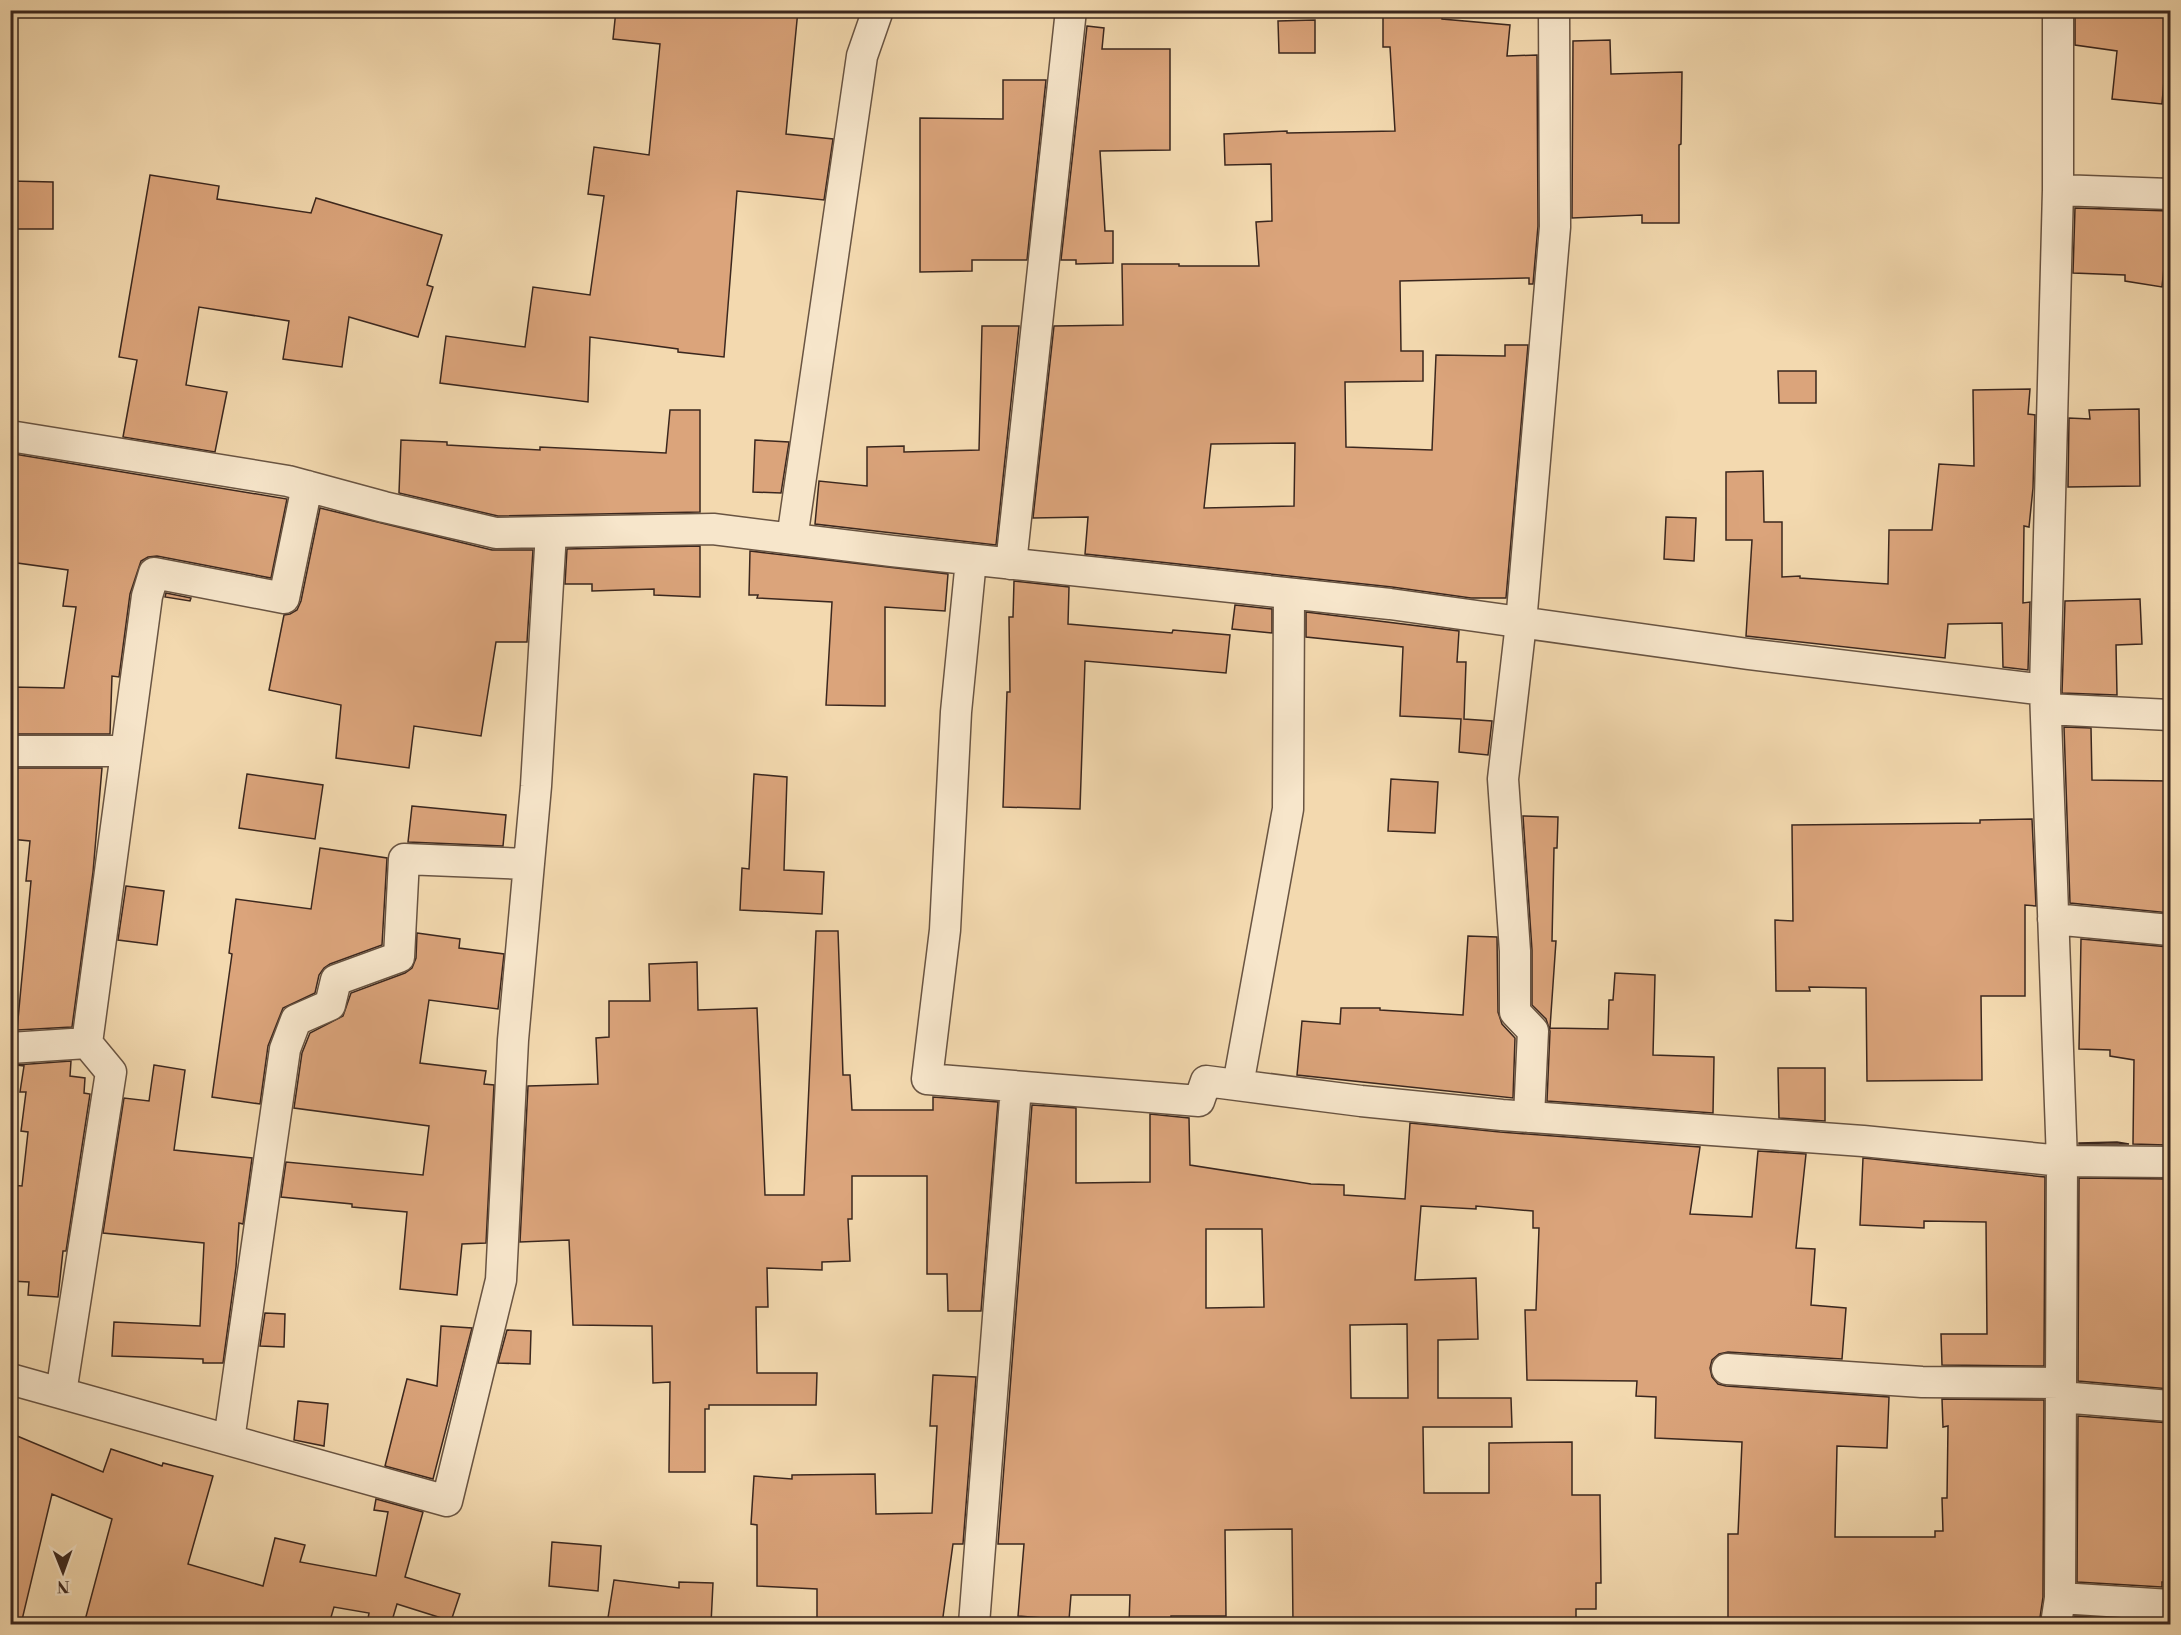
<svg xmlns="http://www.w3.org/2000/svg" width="2181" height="1635" font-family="'Libre Bodoni',serif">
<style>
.building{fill:#dba47b;stroke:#3b271e;stroke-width:1.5;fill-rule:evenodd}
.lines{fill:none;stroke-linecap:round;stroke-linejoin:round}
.minor-casing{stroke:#695442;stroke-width:33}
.minor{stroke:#f7e6cb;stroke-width:30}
</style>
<rect width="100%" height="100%" fill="#f3d9af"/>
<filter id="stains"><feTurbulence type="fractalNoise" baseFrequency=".00333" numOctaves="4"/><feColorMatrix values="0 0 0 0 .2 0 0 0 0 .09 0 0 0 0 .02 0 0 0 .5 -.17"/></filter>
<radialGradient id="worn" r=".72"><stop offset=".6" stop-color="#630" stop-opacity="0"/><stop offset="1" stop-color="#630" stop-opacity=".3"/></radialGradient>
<path class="building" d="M616 10H798L786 134 833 139 824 200 737 191 724 357 678 352V349L590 337 588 402 440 383 446 336 525 347 533 287 590 295 604 196 588 194 594 147 649 155 660 44 613 39Z
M1383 10H1442V19L1510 25 1507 56 1537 55 1538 226 1533 284H1529V278L1400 281 1401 351H1423V381L1345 382 1346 447 1432 450 1436 355 1505 356V345H1528L1506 598H1471L1392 587 1085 554 1088 517 1033 518 1054 326 1123 325 1122 264H1179V266H1259L1256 222 1272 221 1271 164 1225 165 1224 134 1287 131V133L1395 131 1390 47H1383ZM1295 443 1294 506 1204 508 1211 444Z
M2075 10H2170L2162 104 2112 99 2117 51 2075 45Z
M1315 20V53H1279L1278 21Z
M1087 26 1104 28 1102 49H1170V150L1100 151 1105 231H1113V263L1076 264V260H1061Z
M1610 40 1611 74 1682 72 1681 144 1679 145V223H1642V215L1572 218 1573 41Z
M1003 80H1046L1027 260H972V271L920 272V118L1003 119Z
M150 175 219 186 217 199 311 213 316 198 442 235 427 285 433 287 418 337 349 317 342 367 283 359 289 321 199 307 186 385 227 392 215 452 123 437 137 360 119 357Z
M10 181 53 182V229H10Z
M2075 208 2170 211 2162 287 2125 281V275L2073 273Z
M982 326H1019L996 545 815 524 819 481 867 486V447L904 446V452L979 450Z
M1778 371H1816V403H1779Z
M2030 389 2028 414 2035 415 2033 488 2029 527 2024 526 2023 603 2030 602 2028 670 2003 667 2002 623 1948 624 1945 658 1746 636 1752 540H1726V472L1763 471 1764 522H1782V577L1800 576V578L1888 584 1889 530H1932L1939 464 1974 466 1973 390Z
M2139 409 2140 486 2068 487 2069 418 2090 419 2089 410Z
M670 410H700V512L498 516 399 493 401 440 447 442V445L540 450V447L666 453Z
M755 440 789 442 781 493 753 492Z
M14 454 287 499 271 578 157 556 148 557 141 561 130 594 119 677 112 676 110 734H10V687L64 688 76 607 63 606 68 570 10 562V498Z
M320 508 492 550H533L527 642H496L481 736 414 726 409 768 336 758 341 705 269 690 284 615 290 614 297 610 301 601Z
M1666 517 1696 518 1694 561 1664 559Z
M700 546V597L654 595V589L592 591V584H565L567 549Z
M750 551 948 574 945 611 885 607V706L826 705 832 602 757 598 758 595H749Z
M1014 581 1069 587 1068 624 1172 633 1173 630 1230 635 1226 673 1085 661 1080 809 1003 807 1007 692H1010L1009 617H1013Z
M166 593 191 598 190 601 165 597Z
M2140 599 2142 644 2116 645 2117 695 2062 693 2065 601Z
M1235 605 1272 609V633L1232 629Z
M1306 612 1459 631 1457 662H1466L1464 719 1492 721 1488 755 1459 752 1461 719 1400 716 1403 647 1306 637Z
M2064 727 2091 728 2092 780 2170 781V913L2070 903Z
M10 768H102L93 872 72 1027 17 1030 31 881H26L30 841 10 839Z
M247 774 323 785 315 839 239 828Z
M754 774 787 777 784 870 824 872 822 914 740 910 742 868 749 869Z
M1391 779 1438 782 1435 833 1388 831Z
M412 806 506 815 503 846 408 842Z
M1523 816 1558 817 1557 848H1554L1552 941H1556L1550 1028 1608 1029 1609 1000H1613L1615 973 1655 975 1653 1055 1714 1057 1713 1113 1547 1101 1550 1031 1546 1019 1532 1005V950Z
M2032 819 2036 906 2025 905V996H1981L1982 1080 1867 1081 1866 988 1809 987 1810 991H1776L1775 920 1793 921 1792 825 1980 823V820Z
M320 848 387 858 382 945 330 964 324 968 319 975 315 993 283 1008 268 1046 260 1104 212 1097 232 954 229 953 236 899 311 909Z
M126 886 164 891 157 945 118 940Z
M816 931H838L843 1075H850L852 1110H933V1097L998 1102 981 1311H948L947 1274H927V1176H852V1219H848L850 1261 822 1262V1270L767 1268 768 1307H756L757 1373H817L816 1405H709V1409H705V1472H669L670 1382 653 1383 652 1326 573 1325 569 1240 520 1242 528 1086 598 1084 596 1038 609 1037V1001H650L649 964 697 962 698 1010 757 1008 765 1195H804Z
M417 933 460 939 459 948 504 954 498 1009 429 1000 420 1063 486 1071 484 1084 494 1085 486 1243 462 1244 457 1295 400 1289 407 1212 352 1207V1204L281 1197 286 1162 423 1175 429 1126 294 1108 302 1053 310 1033 343 1016 351 993 405 973 412 968 416 958Z
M1468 936 1497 937 1498 1012 1502 1024 1515 1038 1513 1098 1297 1075 1302 1021 1340 1024 1341 1008H1380V1010L1463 1015Z
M2081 939 2169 947V996L2164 1078H2167L2166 1145 2133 1144 2134 1060 2110 1056V1050L2079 1049Z
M71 1061 70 1076 85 1078 84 1093 90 1094 66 1251H63L58 1297 28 1295 29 1282 10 1281V1185L22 1186 28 1132 21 1131 26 1092H20L24 1066 16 1065Z
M154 1065 185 1070 174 1150 252 1158 243 1224 239 1223 236 1267 223 1363H203V1359L112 1356 114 1322 200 1326 204 1243 103 1233 124 1098 149 1101Z
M1778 1068H1825V1121L1779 1118Z
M1032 1105 1076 1108V1183L1150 1182V1114L1189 1118 1190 1165 1311 1184 1344 1185V1195L1405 1199 1410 1123 1500 1132 1700 1147 1690 1214 1752 1217 1758 1151 1806 1154 1796 1248 1815 1249 1811 1305 1846 1308 1842 1359 1728 1352 1719 1354 1712 1360 1710 1368 1712 1377 1718 1384 1726 1386 1889 1397 1887 1448 1837 1446 1835 1537H1935V1531H1943L1942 1498H1947L1948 1426 1943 1427 1942 1399 2044 1400 2043 1597 2039 1624H1987V1618L1923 1619V1624H1728V1534H1738L1742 1442 1655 1438 1656 1397 1636 1396 1637 1381 1527 1380 1525 1310H1536L1539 1228H1533V1211L1476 1206V1209L1421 1206 1415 1280 1476 1278 1478 1339 1438 1340V1398H1511L1512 1427H1423L1424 1493H1489V1443L1572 1442V1495H1600L1601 1583H1596V1609H1576V1624H1293L1292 1529 1225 1530 1226 1616H1171V1624H1129L1130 1595H1071L1069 1620 1018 1616 1024 1544H998ZM1206 1229H1262L1264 1307 1206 1308ZM1407 1324 1408 1398H1351L1350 1325Z
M2117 1142 2129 1144H2079V1143Z
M1863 1158 2045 1177 2044 1366 1942 1365 1941 1334H1987L1986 1222 1924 1221V1228L1860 1225Z
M2079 1178 2170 1179V1389L2078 1381Z
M265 1313 285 1314 284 1347 260 1346Z
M441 1326 472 1328 433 1479 385 1466 407 1379 437 1386Z
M507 1330 531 1331 530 1364 498 1363Z
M933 1375 976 1377 963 1544H953L942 1624H817V1589L757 1586V1525L751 1524 754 1476 792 1479V1475L875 1474 876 1514 932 1513 937 1426H930Z
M298 1401 328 1404 324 1446 294 1440Z
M2078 1416 2170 1423V1582H2162V1587L2077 1582Z
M10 1433 103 1472 111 1449 162 1466 163 1463 213 1476 188 1564 263 1586 275 1538 305 1545 300 1562 376 1576 388 1512 374 1510 376 1499 423 1512 405 1577 460 1594 451 1621 397 1604 391 1624H367L369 1613 334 1607 329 1624H84L112 1519 52 1494 22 1620 10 1618Z
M552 1542 601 1546 598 1591 549 1586Z
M614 1580 679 1588V1582L713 1583 711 1624H607Z
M2075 1616 2162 1622V1624H2073Z"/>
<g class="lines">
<defs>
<path id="minor" d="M2058 190 2170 194
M10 436 288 481 384 507 496 533 713 529 892 551 1390 604 1748 654 2045 690
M792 539 862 56 878 10
M971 560 956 712 945 930 927 1079 1199 1101 1206 1081 1361 1101 1502 1115 1863 1141 2062 1161 2170 1162
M1011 564 1071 10
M2046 709 2170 715
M10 751H126
M2053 919 2170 930
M10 1048 87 1043
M1238 1085 1288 809 1289 594
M1529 1117 1533 1031 1515 1012V951L1503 779 1521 623 1555 227 1554 10
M1727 1369 1922 1382 2060 1383
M10 1379 447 1501 501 1280 513 1040 536 786 551 532
M61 1393 111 1072 87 1043 147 596 154 573 284 598 307 486
M2061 1397 2170 1406
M229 1440 285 1049 296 1020 330 1005 336 980 399 957 404 859 529 864
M2060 1598 2170 1605
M974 1624 1016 1087
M2056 1624 2060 1598 2062 1161 2045 690 2058 190V10"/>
</defs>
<use href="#minor" class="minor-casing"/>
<use href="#minor" class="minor"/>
</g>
<rect width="2181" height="1635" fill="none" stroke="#f3d9af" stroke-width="36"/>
<rect x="12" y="12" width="2157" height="1611" fill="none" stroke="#3b271e" stroke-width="3"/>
<rect x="18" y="18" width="2145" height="1599" fill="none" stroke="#3b271e" stroke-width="1.5"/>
<g transform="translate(63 1572) rotate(179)" stroke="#f7e6cb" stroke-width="4.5" paint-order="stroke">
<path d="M0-4.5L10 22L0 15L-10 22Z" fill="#3b271e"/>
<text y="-9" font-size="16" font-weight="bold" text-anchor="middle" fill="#3b271e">N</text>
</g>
<rect width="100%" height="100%" filter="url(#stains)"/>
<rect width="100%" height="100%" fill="url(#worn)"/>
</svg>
